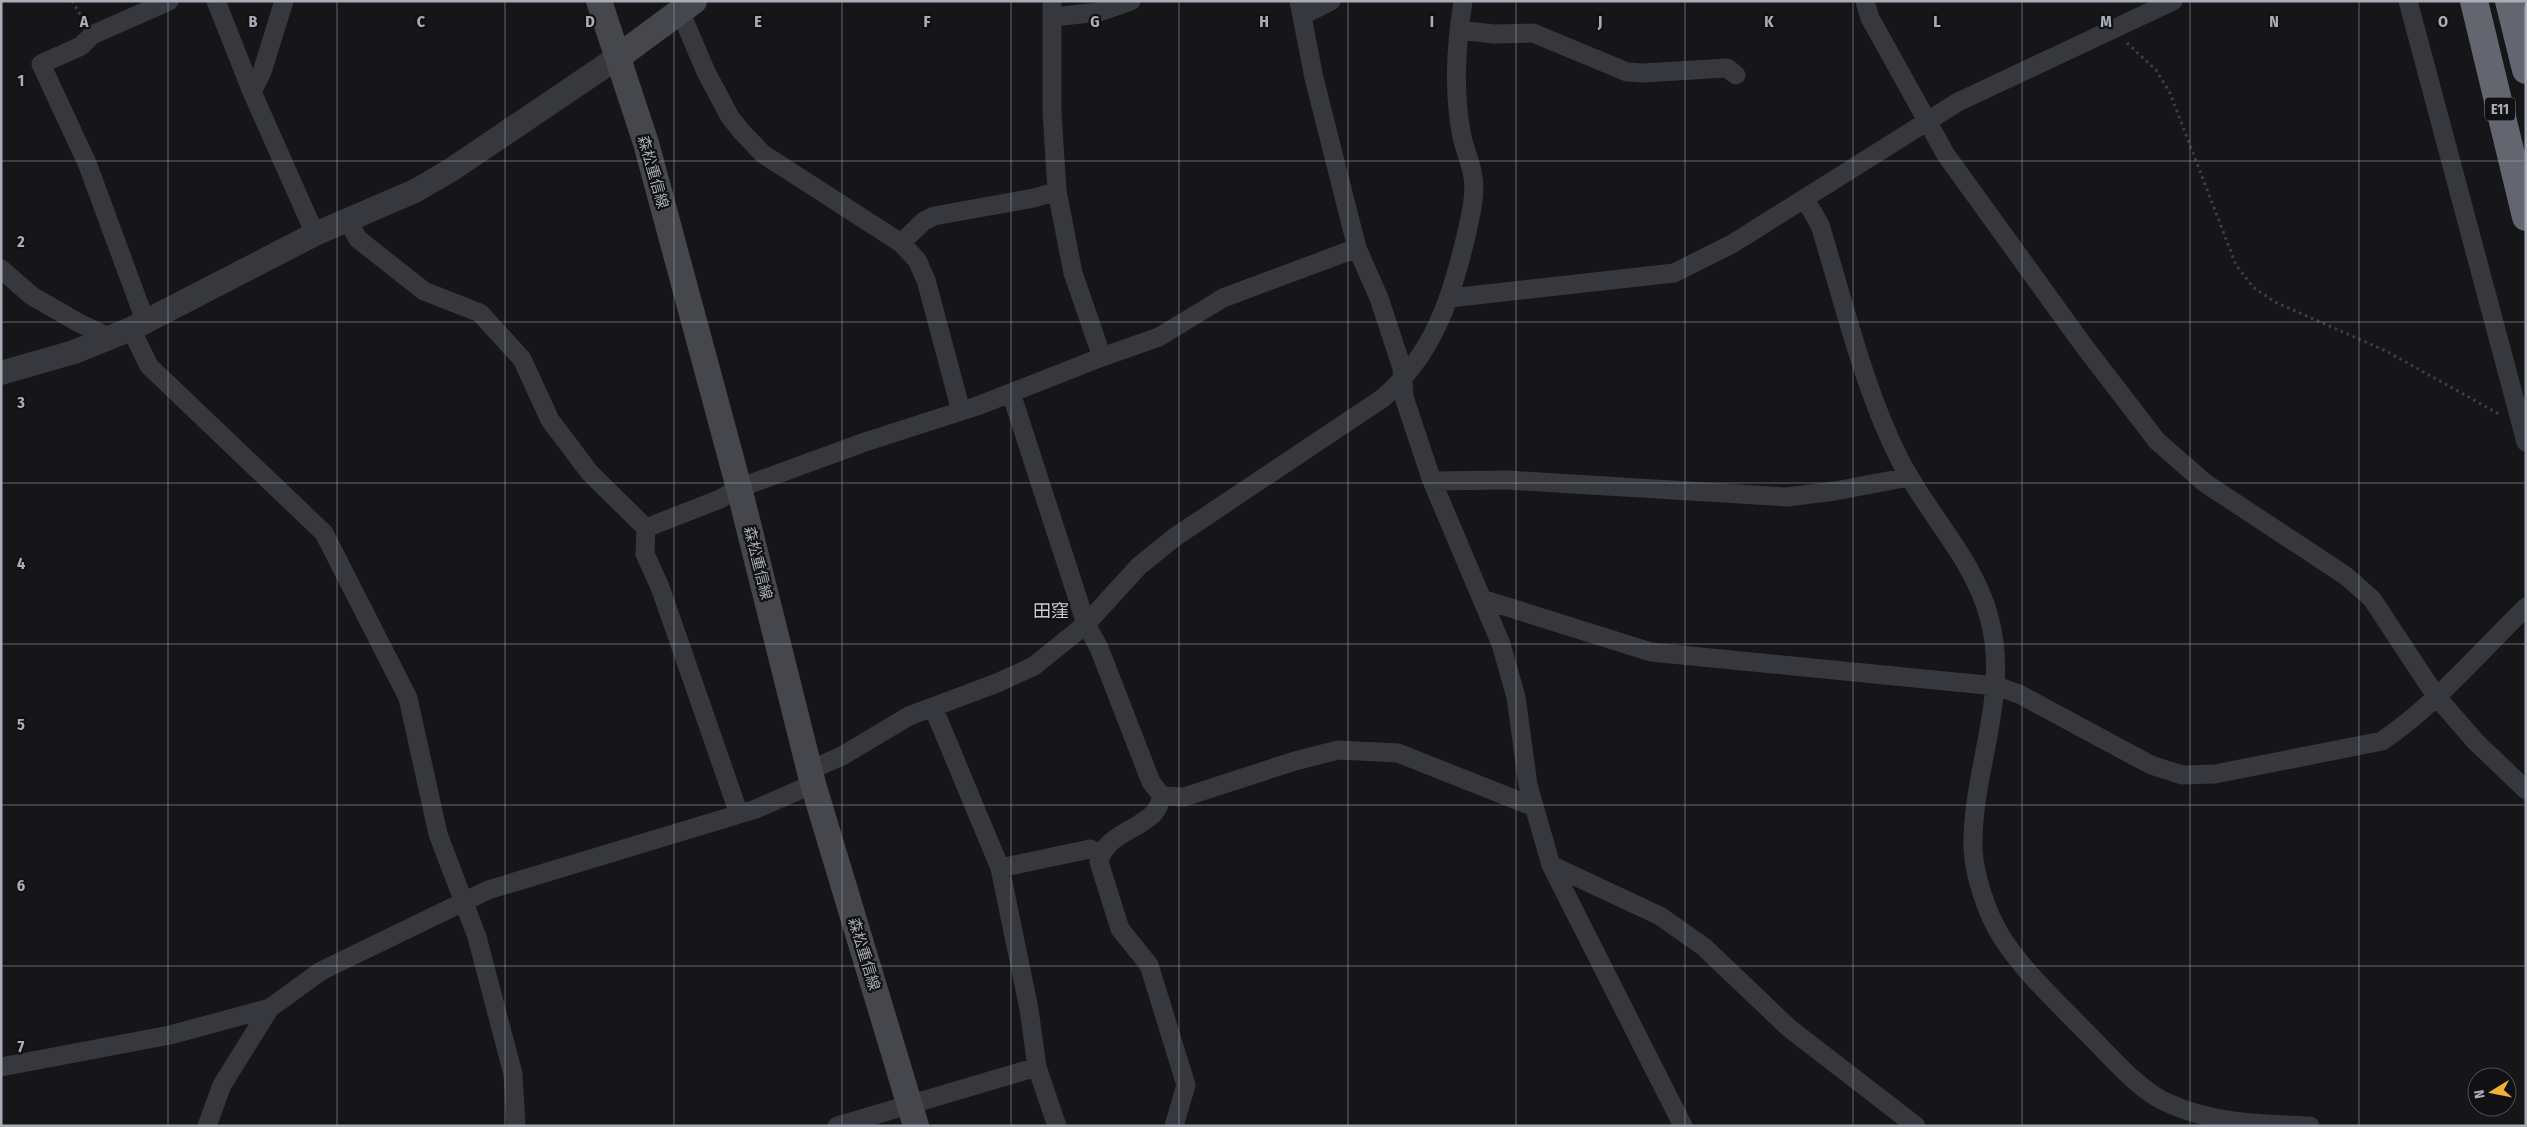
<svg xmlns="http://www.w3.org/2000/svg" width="2527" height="1127" font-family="'Fira Sans Condensed','Noto Sans JP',sans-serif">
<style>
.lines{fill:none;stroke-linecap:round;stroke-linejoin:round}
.path{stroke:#3d3f44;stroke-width:3;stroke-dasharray:2.5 4;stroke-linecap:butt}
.minor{stroke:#37383d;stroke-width:19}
.tertiary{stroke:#37383d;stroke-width:24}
.secondary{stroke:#45474d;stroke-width:26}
.motorway{stroke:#63666e;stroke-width:28}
.grid{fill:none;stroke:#a8adb8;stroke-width:1;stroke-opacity:0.55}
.labels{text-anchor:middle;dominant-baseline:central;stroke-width:4.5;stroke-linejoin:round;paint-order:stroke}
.shield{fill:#111113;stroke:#7b7e86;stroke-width:1}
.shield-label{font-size:14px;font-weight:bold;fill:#a8adb8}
.street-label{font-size:15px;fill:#a8adb8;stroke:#111113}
.quarter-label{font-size:18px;fill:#c9ccd4;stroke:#111113}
.grid-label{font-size:16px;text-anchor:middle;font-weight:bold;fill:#a8adb8;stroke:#111113;stroke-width:4.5;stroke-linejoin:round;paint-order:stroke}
</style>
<rect width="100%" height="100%" fill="#161618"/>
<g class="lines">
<path class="path" d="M72 1 83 19
M2127 43 2156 70 2170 93 2236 265 2253 287 2275 302 2386 351 2499 414"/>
<path class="minor" d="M216 1 252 92 315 234
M1299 1 1314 78 1357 248 1379 298 1402 368 1404 397 1432 481 1501 644 1516 697 1528 785 1551 865 1683 1126
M1865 1 1870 18 1946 155 2084 346 2157 441 2205 483 2346 576 2372 599 2436 696 2475 741 2526 790
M2408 1 2526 442
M680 11 706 72 730 117 741 131 763 154 901 243 917 260 926 280 961 411
M1303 15 1331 1
M1053 17 1099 12 1131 1
M1459 30 1494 34 1533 33 1627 72 1642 73 1727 68 1736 75
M252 92 262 72 284 1
M1805 199 1820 225C1843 300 1864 389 1899 458 1926 513 1973 557 1989 617 2011 695 1971 771 1973 849 1974 874 1987 914 2001 936 2023 971 2055 1000 2084 1030 2109 1054 2138 1091 2170 1104 2216 1124 2261 1124 2310 1126
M347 220 358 239 424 291 480 313 522 359 550 420 590 473 646 528 720 499 739 488 865 442 980 405 1102 357 1073 273 1057 191 1052 112V1
M901 243 924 221 934 216 1034 198 1057 191
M1 269 32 296 79 323 111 338
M1450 298 1674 273 1732 244 1958 102 2173 1
M146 323 87 163 41 64 81 46 92 35 169 1
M131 329 149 366 324 533 408 698 438 834 477 937 513 1074 516 1126
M1102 357 1159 337 1223 298 1357 248
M1011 393 1086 624 1099 648 1151 782 1162 796 1184 797 1295 761 1338 750 1398 753 1534 807
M1432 481 1507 480 1787 497 1835 491 1909 477
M646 528 645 554 660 587 739 814
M1482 599 1651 652 1996 686 2019 694 2151 765 2182 775 2215 774 2382 741C2433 707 2482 650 2526 607
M933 707 1000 868 1029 1009 1037 1067 1057 1126
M810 770 842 756 909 716 997 683 1034 666 1086 624 1139 566 1175 537 1383 398C1433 354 1451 300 1466 236 1470 217 1476 196 1473 177 1471 163 1465 150 1462 137 1453 91 1456 47 1463 1
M1162 796C1160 802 1158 810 1153 814 1136 831 1105 835 1099 862L1120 929 1149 965 1186 1085 1174 1126
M1551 865 1660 916 1704 947 1789 1028 1916 1126
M1000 868 1090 849 1101 854
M1 1067 170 1035 270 1008
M207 1126 222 1085 270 1008 321 971 488 890 756 809 813 784
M837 1126 1037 1067"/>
<path class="tertiary" d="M1 373 74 352 131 329 315 234 415 191 451 170 618 57"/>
<path class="secondary" d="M599 1 646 143 739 488 813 784 916 1126
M618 57 694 1"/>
<path class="motorway" d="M2474 1 2526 217
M2509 1 2526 70"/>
</g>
<path class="grid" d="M168 1V1126M337 1V1126M505 1V1126M674 1V1126M842 1V1126M1011 1V1126M1179 1V1126M1348 1V1126M1516 1V1126M1685 1V1126M1853 1V1126M2022 1V1126M2190 1V1126M2359 1V1126M1 161H2526M1 322H2526M1 483H2526M1 644H2526M1 805H2526M1 966H2526"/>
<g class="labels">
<rect class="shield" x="2485" y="97.5" width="30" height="23" rx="4"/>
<g class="shield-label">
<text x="2500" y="109">E11</text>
</g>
<g class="street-label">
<text transform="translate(653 172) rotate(74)">森松重信線</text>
<text transform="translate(758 563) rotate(76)">森松重信線</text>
<text transform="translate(864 954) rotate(73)">森松重信線</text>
</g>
<g class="quarter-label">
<text x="1051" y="611">田窪</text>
</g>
</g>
<g class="grid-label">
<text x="84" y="27">A</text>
<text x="253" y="27">B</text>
<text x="421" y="27">C</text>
<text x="590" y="27">D</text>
<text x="758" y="27">E</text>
<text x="927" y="27">F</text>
<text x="1095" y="27">G</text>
<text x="1264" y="27">H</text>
<text x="1432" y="27">I</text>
<text x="1600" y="27">J</text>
<text x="1769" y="27">K</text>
<text x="1937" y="27">L</text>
<text x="2106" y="27">M</text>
<text x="2274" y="27">N</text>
<text x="2443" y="27">O</text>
<text x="21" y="86">1</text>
<text x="21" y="247">2</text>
<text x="21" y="408">3</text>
<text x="21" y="569">4</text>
<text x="21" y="730">5</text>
<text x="21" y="891">6</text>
<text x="21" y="1052">7</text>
</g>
<rect width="2527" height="1127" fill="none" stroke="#a8adb8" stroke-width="5"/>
<g transform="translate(2492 1092) rotate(260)"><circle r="24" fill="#111113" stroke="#4d4f55"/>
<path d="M0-4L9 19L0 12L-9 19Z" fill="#f2b134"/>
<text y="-8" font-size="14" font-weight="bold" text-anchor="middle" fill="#a8adb8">N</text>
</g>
</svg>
